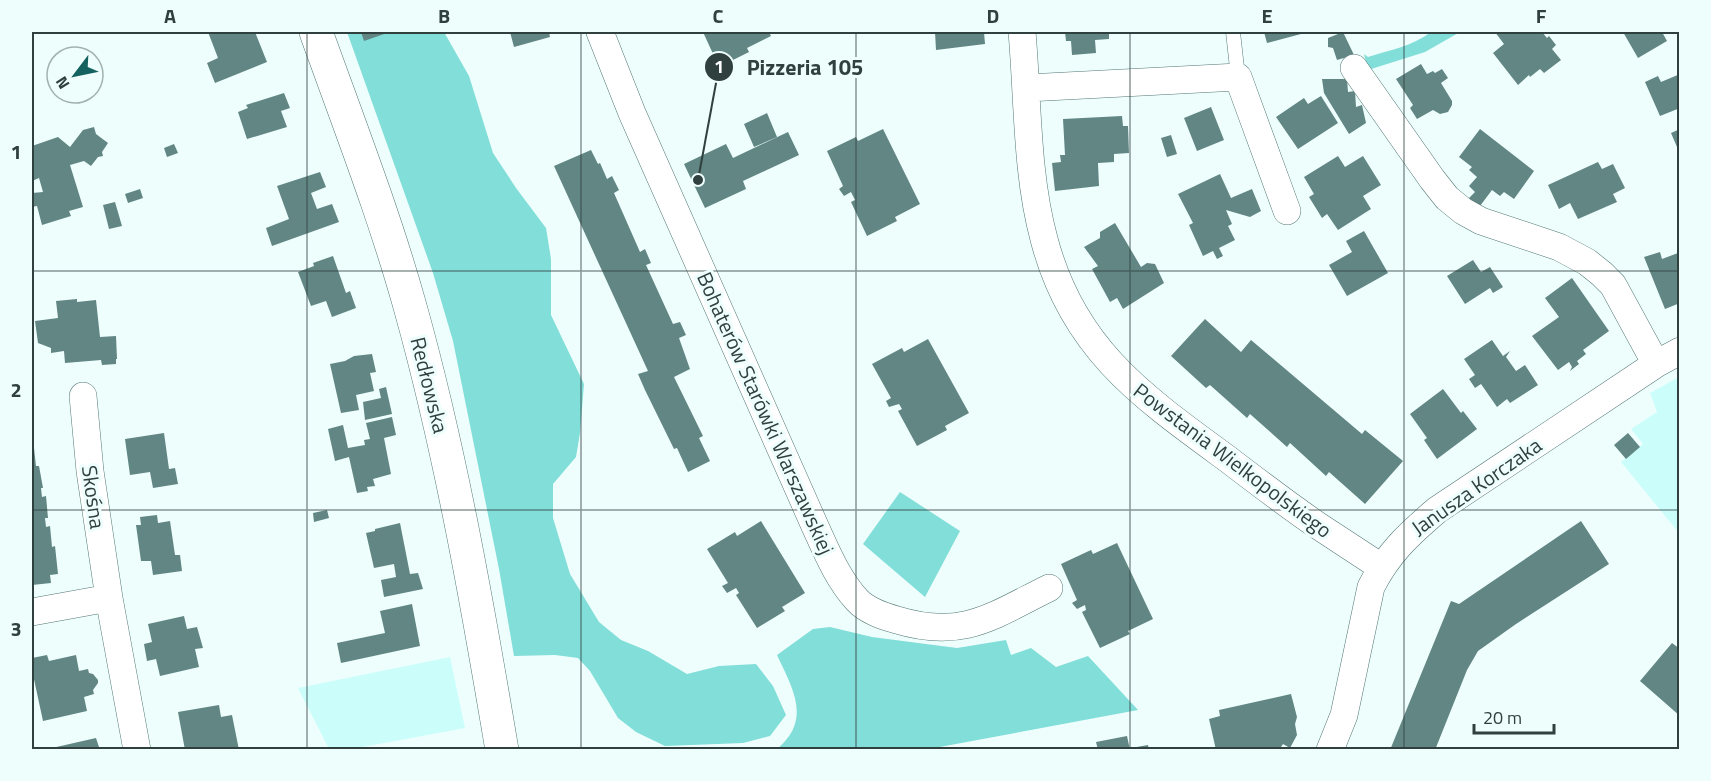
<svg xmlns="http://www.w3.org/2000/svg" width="1711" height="781" font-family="'Titillium Web',sans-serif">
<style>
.built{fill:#cbfefb}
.green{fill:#82ded9}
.building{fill:#618684}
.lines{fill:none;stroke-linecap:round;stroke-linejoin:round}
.service-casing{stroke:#537875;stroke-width:15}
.minor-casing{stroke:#537875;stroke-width:28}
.tertiary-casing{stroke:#537875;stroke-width:34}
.service{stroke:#fff;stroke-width:14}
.minor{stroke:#fff;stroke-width:27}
.tertiary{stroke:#fff;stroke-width:33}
.grid{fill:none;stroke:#30403f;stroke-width:1.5;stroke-opacity:0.55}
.labels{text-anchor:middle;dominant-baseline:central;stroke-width:6;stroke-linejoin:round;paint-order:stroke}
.street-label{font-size:21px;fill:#30403f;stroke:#eefefd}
.leader{fill:none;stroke:#30403f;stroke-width:2}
.callout-dot{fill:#30403f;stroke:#eefefd;stroke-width:2}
.mark-label{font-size:18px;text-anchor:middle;font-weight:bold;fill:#fff}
.callout-label{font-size:22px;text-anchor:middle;font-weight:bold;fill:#30403f;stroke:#eefefd;stroke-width:6;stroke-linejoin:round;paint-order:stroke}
.neatline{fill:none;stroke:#30403f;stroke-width:2}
.grid-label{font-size:20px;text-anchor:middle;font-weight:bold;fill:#30403f}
</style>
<rect width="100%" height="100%" fill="#eefefd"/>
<path class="built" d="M1679 377V533L1621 462 1643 444 1631 429 1657 412 1650 393Z
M450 657 465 728 352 749H329L298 688Z"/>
<path class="green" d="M347 32H444L469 76 493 153 516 188 546 228 551 259V315L584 384 580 433 576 457 553 484V518L570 574 599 622 621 640 648 651 687 674 719 666 756 664 773 686 786 715 770 736 743 743 665 746 636 732 618 718 590 671 578 658 555 655 514 656 499 569 453 341 433 273Z
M1431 32H1460L1425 52 1368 70 1364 54 1368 57C1390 50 1413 46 1431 32Z
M900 492 960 531 925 597 863 544Z
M830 627 872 637 957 648 1006 640 1011 655 1031 648 1056 667 1088 656 1138 710 929 749H777C812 720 793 689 777 655L813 629Z"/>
<path class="building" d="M208 32H255L267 62 215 83 207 63 218 58Z
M361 32H390L364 41Z
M510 32H549L550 37 514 47Z
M703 32H769L771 36 747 48 749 52 719 67Z
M935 32H984L985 44 936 50Z
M1065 32H1109V39L1095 40 1096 53 1072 55 1071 41H1066Z
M1264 32H1301V34L1267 43Z
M1343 32 1354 55 1337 60 1333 48 1328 47V38Z
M1495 32H1542L1547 38 1549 36 1556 45 1552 49 1561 60 1544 73 1540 69 1530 77 1529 75 1518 85 1493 53 1504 44Z
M1623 32H1662L1667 41 1638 58Z
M1421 64 1427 74 1433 71 1435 73 1442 69 1448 78 1441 83 1452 101V105L1448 112 1440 114 1433 110 1417 119 1410 108 1413 105 1396 79Z
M1680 74V108L1660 116 1645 82 1658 76 1661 82Z
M1322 79H1347L1348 92 1355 91 1356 107 1362 105 1366 123 1349 134 1324 93Z
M284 93 290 108 281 111 287 127 247 139 238 112 248 108 246 105Z
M1321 96 1338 123 1298 149 1276 117 1304 98 1308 104Z
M1211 107 1224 140 1197 151 1184 118Z
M767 113 777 137 754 147 744 124Z
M1122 116 1123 126H1128L1129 153 1114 154V162L1098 163 1099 186 1055 191 1052 163 1061 162 1060 155H1065L1063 119Z
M94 127 96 134 108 143 102 152 103 156 98 157 91 166 84 161 70 165 83 207 69 211 71 216 42 225 37 206 32 207V193L43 192 39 178 32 181V146L58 137 70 147 83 130Z
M883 129 920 204 895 217 897 221 867 236 851 202 855 200 851 192 844 196 839 189 843 186 827 151 856 137 858 141Z
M1480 129 1534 171 1514 199 1504 192 1500 196 1492 190 1480 206 1468 199 1475 192 1469 186 1477 177 1469 170 1472 167 1459 157Z
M1680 129V154L1671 133Z
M788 132 799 155 743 181 746 189 705 208 684 164 726 144 733 158Z
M1171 135 1177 154 1167 157 1161 138Z
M174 144 178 153 167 157 164 148Z
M591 150 598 164 600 163 607 179 612 176 619 190 614 193 640 252 645 249 651 263 646 265 673 324 680 322 686 335 679 338 690 369 674 377 703 436 699 438 710 461 688 472 677 448 674 449 645 390 638 374 648 371 554 166Z
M1338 156 1345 167 1363 156 1381 185 1363 196 1371 209 1338 230 1327 214 1322 218 1309 197 1314 194 1304 177Z
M1598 162 1602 169 1613 164 1625 188 1613 194 1617 202 1578 219 1570 203 1559 209 1548 185Z
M320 172 326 187 311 193 317 209 332 204 339 222 272 246 266 228 289 219 277 186Z
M1220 174 1231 198 1252 189 1261 211 1250 217 1226 210 1232 224 1228 226 1235 240 1219 248 1223 256 1217 259 1213 251 1203 256 1189 225 1193 223 1178 194Z
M140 189 143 198 128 203 125 194Z
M115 202 122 226 109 229 103 205Z
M1115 223 1141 267 1147 263 1155 264 1164 283 1123 309 1117 298 1110 302 1092 269 1098 266 1084 247 1100 238V232Z
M1364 231 1388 273 1347 296 1329 265 1352 252 1346 241Z
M1660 252 1662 259 1678 253 1680 257V303L1665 309 1644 257Z
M333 256 346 293 350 291 356 308 332 317 326 301 311 306 298 272 314 266 313 263Z
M1473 260 1481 272 1490 267 1503 287 1493 293 1490 288 1465 304 1447 276Z
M1572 278 1609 331 1583 350 1586 354 1577 361 1579 364 1570 371 1572 367 1569 362 1558 370 1532 336 1559 317 1545 298Z
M77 299V302L96 300 100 337 116 336 117 359H116V364L102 365 101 360 65 363 64 351 51 353V348L38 343 35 321 58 318 56 301Z
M1205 319 1241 352 1251 340 1362 434 1365 430 1403 461 1365 504 1329 472 1326 476 1290 443 1287 447 1250 414 1247 418 1210 385 1206 388 1171 356Z
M928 339 969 413 945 426 947 430 917 446 898 411 902 409 899 404 889 407 886 401 891 398 872 364 902 348 904 352Z
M1492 340 1503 356 1510 351 1506 357 1516 371 1525 365 1538 385 1510 403 1507 399 1497 407 1481 384 1475 388 1469 379 1475 375 1464 359Z
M372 354 376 372 370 373 374 391 356 395 359 410 341 413 330 364 345 361 354 356Z
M386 387 392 414 365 420 363 402 381 398 379 389Z
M1443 389 1461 413 1463 411 1477 429 1437 459 1424 440 1427 438 1410 414Z
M392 417 396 435 384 438 391 474 373 479 375 486 367 487 368 491 357 493 349 457 335 461 328 429 343 425 348 448 365 445 364 440 370 439 366 423Z
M164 433 169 469 175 468 178 484 153 488 150 472 130 475 125 439Z
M1628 433 1640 447 1626 459 1614 445Z
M32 439H33L36 466H39L43 488H41L42 497 46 496 48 518H45L46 527 50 526 52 547 55 546 58 574 50 575 51 583 32 585Z
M327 510 329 518 314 522 313 513Z
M157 515 158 523 170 521 175 555H180L182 571 153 575 151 561H141L136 525H141L140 517Z
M761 521 805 593 782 607 785 611 757 628 736 595 739 593 736 588 727 593 722 586 728 583 707 549 735 532 737 536Z
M1581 521 1609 564 1516 624 1478 651 1467 670 1435 750H1390L1451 601 1459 604Z
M400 523 410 574 418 573 423 589 384 597 381 580 396 577 394 564 374 568 366 533 375 531V529Z
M1117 543 1153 619 1128 631 1130 634 1100 648 1082 612 1086 610 1085 605 1077 609 1072 603 1077 600 1061 564 1091 550 1093 554Z
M412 604 420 646 341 663 337 643 385 633 380 611Z
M184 616 187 629 197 627 203 648 195 649 199 667 160 676 156 659 147 661 144 644 152 642 148 624Z
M1672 643 1680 649V716L1640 681Z
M47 655 49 661 76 655 79 671 88 669 89 673 93 674 98 680V683L93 690 94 694 84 697 87 711 43 721 32 670V658Z
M1291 694 1297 717 1295 724 1297 735 1290 748 1283 744 1279 750H1216L1209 719 1220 716 1219 710Z
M219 705 221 717 232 715 239 750H185L178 712Z
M1127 736 1130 750H1098L1096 742Z
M96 738 100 750H53L52 748Z
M1148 745 1149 750H1132L1131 748Z"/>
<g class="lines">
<defs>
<path id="service" d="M1233 32 1238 77"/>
<path id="minor" d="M600 32 632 113 814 524C826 550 837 578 857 600 867 611 883 616 897 620 963 640 992 616 1049 588
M1022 32C1028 99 1026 173 1044 239 1072 347 1140 395 1225 457 1255 480 1285 503 1317 525 1338 539 1360 553 1381 567
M1354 68 1432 179 1447 198 1463 211 1481 221 1559 247 1587 262 1602 274 1613 285 1656 364
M1027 88 1238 77 1287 211
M83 396 90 471 109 598 137 750
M32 612 109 598
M1330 750 1344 715 1371 587C1388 553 1409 534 1437 510L1656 364 1680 351"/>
<path id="tertiary" d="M316 32C349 124 385 216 411 310 451 454 477 602 502 750"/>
</defs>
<use href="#service" class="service-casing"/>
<use href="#minor" class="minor-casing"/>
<use href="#tertiary" class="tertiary-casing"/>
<use href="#service" class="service"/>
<use href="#minor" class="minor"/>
<use href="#tertiary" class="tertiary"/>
</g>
<path class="grid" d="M307 32V750M581 32V750M856 32V750M1130 32V750M1404 32V750M32 271H1680M32 510H1680"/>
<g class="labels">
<g class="street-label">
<text transform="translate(430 385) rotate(76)">Redłowska</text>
<text transform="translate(766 413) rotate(66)">Bohaterów Starówki Warszawskiej</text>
<text transform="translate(1233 460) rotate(37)">Powstania Wielkopolskiego</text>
<text transform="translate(1476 486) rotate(-35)">Janusza Korczaka</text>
<text transform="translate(94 497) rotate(82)">Skośna</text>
</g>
</g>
<path class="leader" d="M698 180L719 67"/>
<g class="callout-dot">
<circle cx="698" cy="180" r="6"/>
<circle cx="719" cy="67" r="15"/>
</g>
<g class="mark-label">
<text x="719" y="73">1</text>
</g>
<g class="callout-label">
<text x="805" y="75">Pizzeria 105</text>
</g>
<rect width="1711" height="781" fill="none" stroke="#eefefd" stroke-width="66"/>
<g transform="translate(75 75) rotate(238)"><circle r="28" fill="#eefefd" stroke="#a2b2b1" stroke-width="1.5"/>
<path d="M0-4.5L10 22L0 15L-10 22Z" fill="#13625f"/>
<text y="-9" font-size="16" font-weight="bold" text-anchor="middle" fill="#30403f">N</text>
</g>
<path d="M1474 724v9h80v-9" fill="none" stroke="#30403f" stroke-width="3"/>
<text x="1483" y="724" font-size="18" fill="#30403f" stroke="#eefefd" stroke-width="4.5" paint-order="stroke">20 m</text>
<rect x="33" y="33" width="1645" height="715" class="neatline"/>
<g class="grid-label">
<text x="170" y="23">A</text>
<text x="444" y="23">B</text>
<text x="718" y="23">C</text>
<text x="993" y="23">D</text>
<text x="1267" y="23">E</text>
<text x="1541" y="23">F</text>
<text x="16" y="159">1</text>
<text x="16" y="397">2</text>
<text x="16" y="636">3</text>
</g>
</svg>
